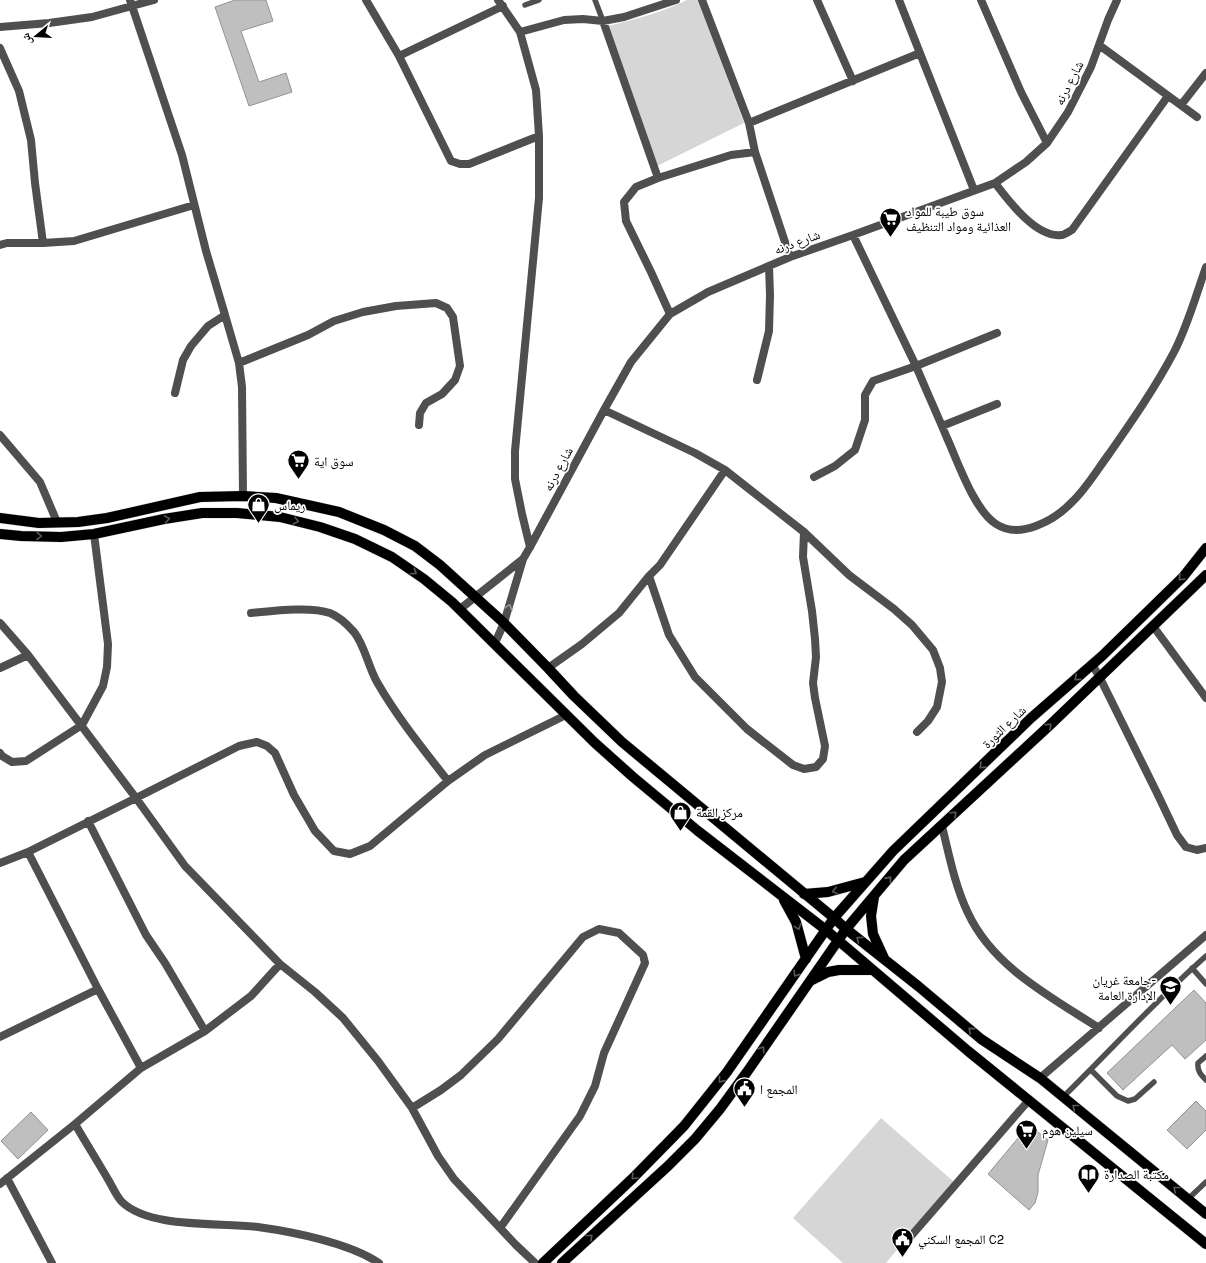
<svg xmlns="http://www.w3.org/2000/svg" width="1206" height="1263" font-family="Karla,'Noto Naskh Arabic',sans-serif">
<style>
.green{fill:#d6d6d6}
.building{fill:#bfbfbf;stroke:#939393}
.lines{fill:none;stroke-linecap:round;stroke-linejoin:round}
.primary-casing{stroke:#dbdbdb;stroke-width:11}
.lane{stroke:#4f4f4f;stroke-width:5.5}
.street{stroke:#4f4f4f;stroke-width:8}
.primary{stroke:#000;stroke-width:10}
.oneway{stroke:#595959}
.oneway2{stroke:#959595}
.labels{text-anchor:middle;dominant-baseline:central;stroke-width:3.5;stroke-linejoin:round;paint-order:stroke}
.street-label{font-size:13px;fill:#000;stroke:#fff}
.poi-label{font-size:13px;fill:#000;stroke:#fff;text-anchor:start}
</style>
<rect width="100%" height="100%" fill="#fff"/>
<path class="green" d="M687 0H698L744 123 657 166 608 26C635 19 662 13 687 0Z
M881 1118 954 1182 886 1263H843L793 1218Z"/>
<path class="building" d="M235 0H266L273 21 241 31 259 82 286 73 292 92 249 106 215 7Z
M1194 990 1206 1003V1040L1185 1059 1172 1045 1123 1090 1107 1073Z
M1196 1101 1206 1111V1130L1187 1149 1167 1130Z
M31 1112 48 1130 18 1159 1 1141Z
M1029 1125 1048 1140 1038 1175V1192L1035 1203 1029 1210 988 1174Z"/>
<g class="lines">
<defs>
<path id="primary" d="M0 518 39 523 78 522 107 518 200 497 243 496 276 498 339 512 384 530 415 546 440 565 504 623 548 668 574 696 622 742 834 918 846 929 918 986 981 1039 1040 1078 1206 1214
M0 534 21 536 61 537 94 534 164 519 202 513H237L280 517 320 527 355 539 392 557 424 579 452 602 595 743 633 777 698 831 826 930 968 1051 1206 1244
M804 894 828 892 865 882
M874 897 871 916 873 934 884 958
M784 900 796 922 806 959
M812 980 828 972 839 970H872
M543 1263 633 1178 684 1126 727 1072 834 918 893 851 1031 718 1102 656 1183 577 1206 548
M562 1263 668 1166 695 1139 720 1109 747 1072 846 929 904 860 1050 725 1206 575"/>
</defs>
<use href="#primary" class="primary-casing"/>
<path class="lane" d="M595 0 603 21
M525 5 539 0
M1192 968 1206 984
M1206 1056 1198 1063C1197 1071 1201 1075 1206 1080
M1091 1070 1117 1096 1128 1101 1135 1099 1154 1082
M1063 1097C1111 1050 1156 1000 1206 956
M1188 1199 1206 1182"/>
<path class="street" d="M130 0 182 155 206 251 225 315 208 326 191 346 183 360 175 393
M366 0 399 56 451 161 460 164H469L539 136
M498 0 520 32 536 90 539 136V198L515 451V479L522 514 530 547
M702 0 749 123 755 152 790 257
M817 0 853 81
M899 0 974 190
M981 0 1021 92 1047 143
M603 21 658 178 731 155 755 152
M0 27 49 23 92 17 154 0
M520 32 564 20 583 19 603 21 624 17 676 0
M1099 45 1197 117
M0 48 19 91 31 140 35 183 43 243
M399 56 503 6
M1181 105 1206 73
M749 123 920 53
M658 178 636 187 624 202 626 221 651 272 670 314
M995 183C1008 200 1036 238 1061 235 1064 235 1068 232 1072 230L1168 96
M0 245 7 243H43L74 241 194 205
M225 315 239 363 242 387 243 496
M997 333 916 366C926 390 937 414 947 438 958 462 974 510 996 524 1020 540 1055 520 1072 502 1086 489 1097 470 1109 454 1132 421 1155 388 1174 352 1188 325 1196 295 1206 267
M239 363 308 335 334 321 363 312 396 306 436 303 447 308 453 317 460 366 455 380 442 394 426 403 420 413 419 425
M757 380 769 331 770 295 769 266
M604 410 695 453 725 470 804 532 849 575 894 609 912 625 933 650 940 668 942 682 937 707 928 721 917 732
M942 426 997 404
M0 435 40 482 57 522
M814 477 835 466 855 450 865 420V395L873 381 916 366 853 235
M649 576 669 635 695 677 747 729 793 765 804 769 816 767 823 759 825 746 815 698 813 683 816 657 815 639 812 611 803 557 804 532
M460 609 523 559
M251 613C272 611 310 606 330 613 340 617 347 624 354 632 365 646 368 666 377 682 397 717 423 749 448 781
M0 623 28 655
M1153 626 1206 698
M495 643 504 623 523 559 530 547 604 410 631 362 670 314 708 292 790 257 853 235 995 183 1026 162 1047 143 1068 112 1091 67 1108 20 1117 0
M1092 664 1100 678 1157 793 1177 835 1186 847 1197 850 1206 848
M0 668 28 655 136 798 239 746 257 742 267 746 275 753 294 795 315 831 334 851 350 854 370 846 448 781 485 755 566 715
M548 668 582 644 619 613 649 576 660 565 725 470
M0 753 2 756 12 762 26 761 82 725 103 686 107 667 108 644 94 534
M88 821 146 935 165 963 205 1031
M942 826C949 855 955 886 968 913 993 967 1051 997 1099 1028
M28 852 136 798 185 866 280 964 315 992 343 1018 378 1061 412 1108 438 1156 454 1179 516 1245 535 1263
M0 863 28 852 98 989 141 1068
M280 964 251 996 205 1031 141 1068 75 1124C86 1143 98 1162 109 1181 113 1188 117 1197 122 1202 150 1229 220 1222 258 1227 294 1232 349 1243 379 1263
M0 1037 98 989
M1040 1078 1206 935
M412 1108 441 1090 461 1075 498 1039 583 937 599 929 619 933 643 955 645 963 604 1053 595 1086 580 1116 500 1228
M7 1178 52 1263
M0 1184 75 1124
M905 1243 1029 1100"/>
<use href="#primary" class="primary"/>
</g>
<defs><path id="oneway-chevron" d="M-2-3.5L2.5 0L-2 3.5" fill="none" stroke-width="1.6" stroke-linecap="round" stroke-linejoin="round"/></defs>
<g class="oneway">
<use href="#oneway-chevron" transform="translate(167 519) rotate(-10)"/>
<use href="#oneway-chevron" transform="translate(296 521) rotate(14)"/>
<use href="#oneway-chevron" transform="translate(39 536) rotate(1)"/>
<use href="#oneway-chevron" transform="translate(414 572) rotate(34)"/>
<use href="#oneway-chevron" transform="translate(1181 578) rotate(134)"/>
<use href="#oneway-chevron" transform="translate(1077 678) rotate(139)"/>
<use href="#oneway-chevron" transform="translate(1049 726) rotate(-43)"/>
<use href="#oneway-chevron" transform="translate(982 766) rotate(136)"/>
<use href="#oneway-chevron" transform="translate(954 814) rotate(-43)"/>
<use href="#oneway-chevron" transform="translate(889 879) rotate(-51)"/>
<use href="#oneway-chevron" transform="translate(835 891) rotate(168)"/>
<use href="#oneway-chevron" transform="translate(798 927) rotate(70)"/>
<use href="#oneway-chevron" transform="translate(859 939) rotate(-142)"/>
<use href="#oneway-chevron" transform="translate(796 974) rotate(125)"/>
<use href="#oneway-chevron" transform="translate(971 1030) rotate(-140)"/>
<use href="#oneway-chevron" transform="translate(762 1049) rotate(-57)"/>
<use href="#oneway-chevron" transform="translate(721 1080) rotate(129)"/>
<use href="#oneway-chevron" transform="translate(1075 1107) rotate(-141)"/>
<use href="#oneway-chevron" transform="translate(634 1177) rotate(135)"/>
<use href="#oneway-chevron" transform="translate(1176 1189) rotate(-141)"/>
<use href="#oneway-chevron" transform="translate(590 1237) rotate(-43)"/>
</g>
<use class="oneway2" href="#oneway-chevron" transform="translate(509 607) rotate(-74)"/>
<defs>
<symbol id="supermarket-pin" viewBox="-11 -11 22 30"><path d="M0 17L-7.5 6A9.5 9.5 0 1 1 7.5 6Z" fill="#000" stroke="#fff"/><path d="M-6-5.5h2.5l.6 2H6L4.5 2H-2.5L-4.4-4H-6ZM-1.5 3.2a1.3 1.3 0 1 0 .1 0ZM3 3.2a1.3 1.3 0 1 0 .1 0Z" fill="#fff"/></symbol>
<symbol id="shop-pin" viewBox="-11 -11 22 30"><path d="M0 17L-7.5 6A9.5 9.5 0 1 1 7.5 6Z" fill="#000" stroke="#fff"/><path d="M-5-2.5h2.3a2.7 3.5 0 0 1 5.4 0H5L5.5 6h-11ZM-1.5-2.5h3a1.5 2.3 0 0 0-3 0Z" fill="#fff"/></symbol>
<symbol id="university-pin" viewBox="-11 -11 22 30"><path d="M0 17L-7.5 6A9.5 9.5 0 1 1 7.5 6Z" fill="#000" stroke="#fff"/><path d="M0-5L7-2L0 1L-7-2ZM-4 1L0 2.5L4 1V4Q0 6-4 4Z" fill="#fff"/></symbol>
<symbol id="civic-pin" viewBox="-11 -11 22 30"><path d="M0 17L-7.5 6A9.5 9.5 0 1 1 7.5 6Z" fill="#000" stroke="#fff"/><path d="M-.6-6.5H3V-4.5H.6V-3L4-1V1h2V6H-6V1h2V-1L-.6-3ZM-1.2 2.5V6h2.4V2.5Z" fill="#fff"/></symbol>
<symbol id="library-pin" viewBox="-11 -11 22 30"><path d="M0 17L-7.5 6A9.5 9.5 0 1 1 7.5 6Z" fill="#000" stroke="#fff"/><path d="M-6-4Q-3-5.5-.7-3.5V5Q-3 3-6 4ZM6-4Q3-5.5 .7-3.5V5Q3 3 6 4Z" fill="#fff"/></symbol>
</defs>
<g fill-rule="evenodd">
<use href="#supermarket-pin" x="878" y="206" width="25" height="34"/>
<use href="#supermarket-pin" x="286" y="448" width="25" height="34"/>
<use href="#shop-pin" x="246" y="492" width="25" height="34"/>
<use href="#shop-pin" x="668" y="800" width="25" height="34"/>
<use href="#university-pin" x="1158" y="974" width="25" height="34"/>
<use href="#civic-pin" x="732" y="1076" width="25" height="34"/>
<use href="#supermarket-pin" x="1014" y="1118" width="25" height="34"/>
<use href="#library-pin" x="1076" y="1162" width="25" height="34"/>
<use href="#civic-pin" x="890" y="1226" width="25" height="34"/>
</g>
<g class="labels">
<g class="street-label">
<text transform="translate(1069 83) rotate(-63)">شارع درنه</text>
<text transform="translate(797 242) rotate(-20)">شارع درنه</text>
<text transform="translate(558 469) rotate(-62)">شارع درنه</text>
<text transform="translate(1004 727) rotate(-44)">شارع الثورة</text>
</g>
<g class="poi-label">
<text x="906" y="211">سوق طيبة للمواد<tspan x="906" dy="15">العذائية ومواد التنظيف</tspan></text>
<text x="314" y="461">سوق اية</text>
<text x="274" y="505">ريماس</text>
<text x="696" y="812">مركز القمة</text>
<text x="1156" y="980" text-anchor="end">جامعة غريان-<tspan x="1156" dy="15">الإدارة العامة</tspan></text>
<text x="760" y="1089">المجمع ا</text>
<text x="1042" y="1130">سيلين هوم</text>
<text x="1104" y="1174">مكتبة الصدارة</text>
<text x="918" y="1239">المجمع السكني C2</text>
</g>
</g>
<g transform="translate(36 36) rotate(252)" stroke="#ffffff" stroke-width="3" paint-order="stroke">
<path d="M0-3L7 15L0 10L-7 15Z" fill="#000000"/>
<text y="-6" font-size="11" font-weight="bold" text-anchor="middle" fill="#000000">ش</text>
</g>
</svg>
